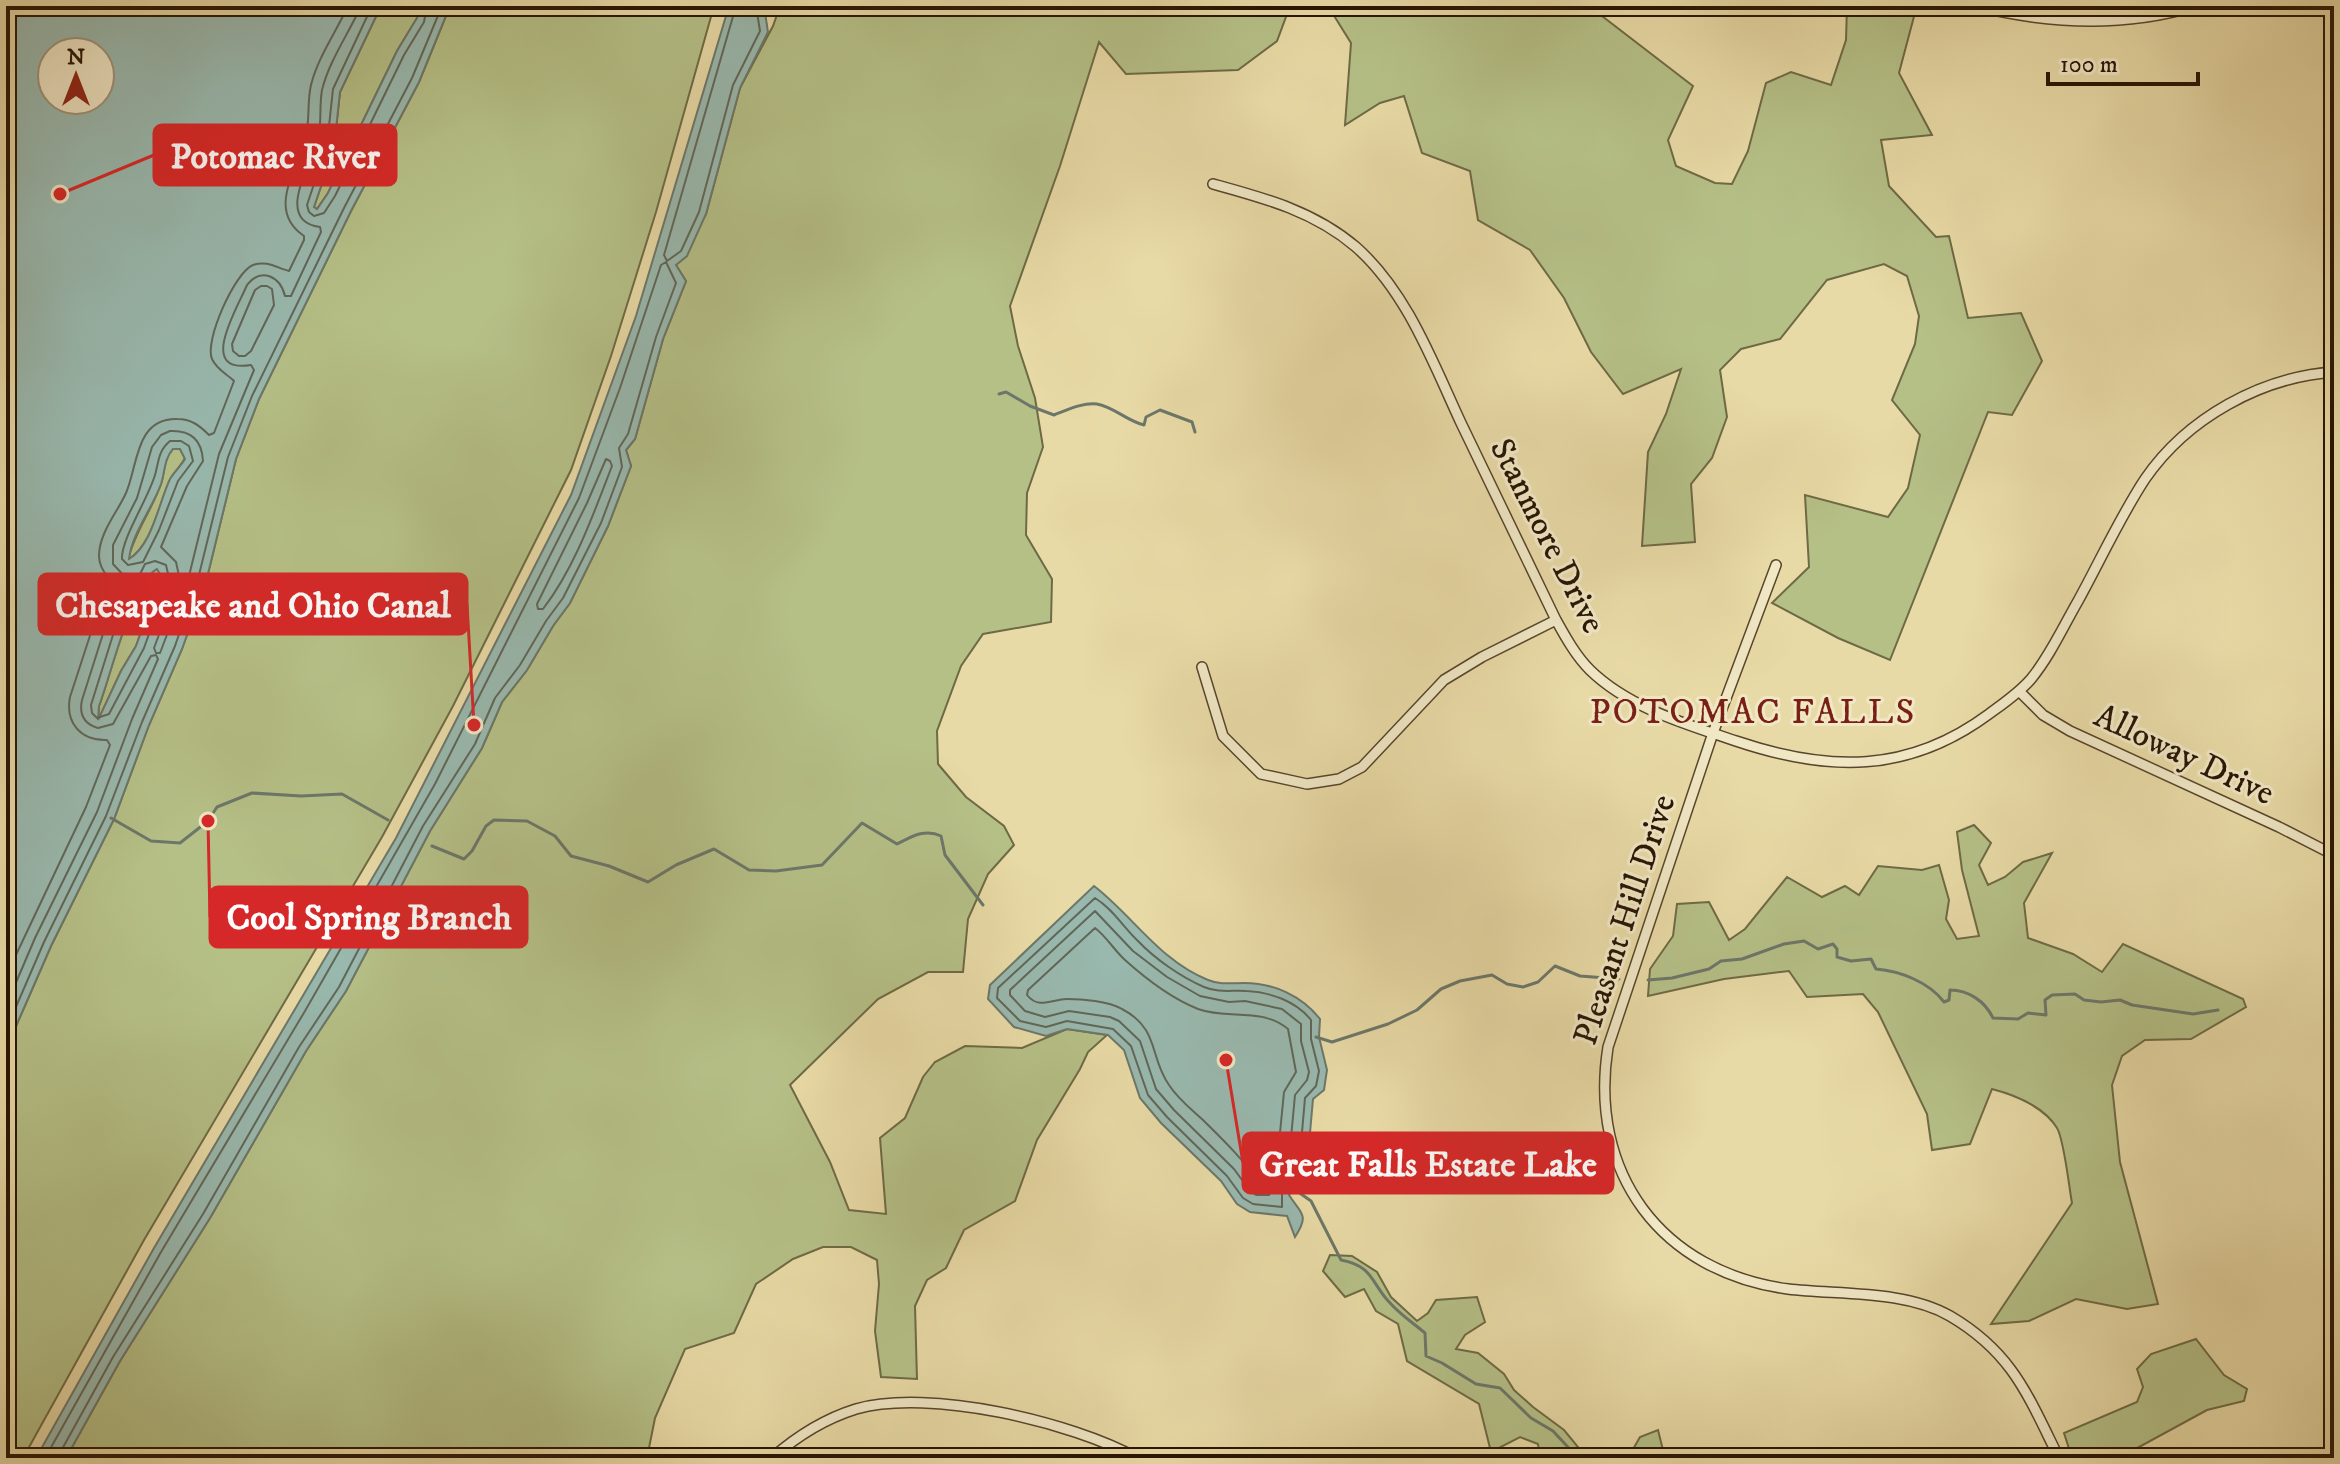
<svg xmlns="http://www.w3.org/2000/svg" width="2340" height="1464" font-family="'IM FELL DW Pica',serif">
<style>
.green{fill:#b5c087;stroke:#6e6a45;stroke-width:2}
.water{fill:#99b9af;stroke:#6c776a;stroke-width:2;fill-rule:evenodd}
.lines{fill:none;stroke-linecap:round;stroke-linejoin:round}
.shore{stroke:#606759;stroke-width:2}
.stream{stroke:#6c776a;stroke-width:3}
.street-casing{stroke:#58462c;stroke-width:12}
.street{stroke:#f0e7c5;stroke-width:9}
.labels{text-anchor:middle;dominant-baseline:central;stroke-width:6;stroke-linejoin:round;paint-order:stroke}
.street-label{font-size:34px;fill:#281503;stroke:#f0e7c5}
.neighbourhood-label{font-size:36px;letter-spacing:2px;fill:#7a1f14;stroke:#f0e7c5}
.leader{fill:none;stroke:#d62828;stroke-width:3}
.callout-dot{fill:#d62828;stroke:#f0e7c5;stroke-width:3}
.callout{fill:#d62828;stroke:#d62828;stroke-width:3}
.callout-label{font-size:36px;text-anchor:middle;font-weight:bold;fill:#fff}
</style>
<rect width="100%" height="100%" fill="#e8daa6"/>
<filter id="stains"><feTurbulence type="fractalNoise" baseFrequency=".0025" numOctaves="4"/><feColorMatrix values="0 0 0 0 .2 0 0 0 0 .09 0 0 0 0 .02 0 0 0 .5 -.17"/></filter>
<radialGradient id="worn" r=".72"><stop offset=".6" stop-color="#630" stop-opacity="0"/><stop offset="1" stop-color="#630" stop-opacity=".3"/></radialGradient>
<path class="green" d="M381 6H419L417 18 397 51 328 193 317 209 314 207 334 148 340 92Z
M450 6H714L656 212 611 356 571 470 453 706 382 837 144 1240 23 1458H6V1049L51 946 114 819 149 725 182 649 206 582 236 459 259 399 351 211 419 82Z
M780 6H1290L1277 41 1238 70 1126 74 1099 42 1060 166 1010 306 1018 346 1035 398 1043 447 1027 493 1026 535 1052 579 1051 622 983 634 961 666 937 731 938 764 966 797 1004 826 1014 845 988 874 968 919 963 972H928L878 999 790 1085 830 1162 849 1210 886 1214 880 1138 905 1118 923 1077 935 1062 965 1046 1022 1048 1067 1029 1107 1035 1088 1052 1080 1069 1037 1140 1015 1201 964 1230 946 1268 927 1280 915 1306 917 1379 881 1377 875 1331 879 1284 877 1260 851 1247H823L793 1259 756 1284 734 1333 685 1349 655 1418 647 1458 617 1454 615 1458H66L120 1361 210 1218 306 1051 346 991 430 831 482 748 502 702 527 670 553 626 570 603 608 526 631 466 626 450 635 439 663 339 686 281 676 265 706 214 740 88 773 26Z
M1328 6H1593L1602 16 1693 86 1668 140 1676 166 1715 183 1732 184 1748 151 1766 83 1791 72 1831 85 1846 40 1847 6H1905L1916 9 1899 73 1932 135 1881 140 1889 186 1936 237 1949 236 1968 318 2021 313 2042 361 2012 415 1988 412 1890 660 1838 638 1772 603 1809 567 1805 495 1888 517 1908 488 1920 435 1892 400 1915 344 1919 316 1907 276 1884 264 1827 280 1780 339 1741 349 1720 370 1727 417 1712 458 1691 484 1695 542 1642 546 1648 452 1666 414 1681 369 1623 394 1591 352 1564 298 1530 250 1478 220 1470 171 1422 153 1404 96 1380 103 1345 125 1351 43Z
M173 448 180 449 185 458C181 466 174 472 170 480 158 505 153 544 128 560 134 533 152 510 161 484 165 471 164 458 173 448Z
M157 568 161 576 136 646 121 671 98 721 99 706C110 677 133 582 157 568Z
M1974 825 1991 843 1979 865 1988 885 2005 877 2023 862 2052 853 2024 903 2028 938 2073 954 2102 972 2123 944 2243 999 2246 1007 2191 1039 2145 1040 2122 1056 2112 1085 2120 1162 2158 1304 2127 1309 2076 1299 2029 1321 1991 1324 2072 1203C2069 1187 2064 1139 2057 1128 2044 1107 2015 1095 1992 1089L1970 1144 1932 1150 1927 1114 1878 1012 1863 994 1807 997 1789 971 1724 979 1648 996 1650 969 1673 936 1677 904 1709 902 1729 940 1745 929 1787 877 1822 897 1845 886 1859 895 1878 866 1922 870 1939 865 1949 900 1946 919 1957 939 1979 936 1962 870 1957 832Z
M1330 1255 1352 1256 1377 1272 1391 1297 1417 1321 1428 1313 1436 1300 1477 1297 1485 1322 1465 1335 1456 1349 1478 1353 1504 1374 1514 1390 1533 1407 1564 1430 1587 1458H1540L1538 1444 1520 1437 1491 1452 1479 1404 1407 1361 1398 1324 1376 1311 1364 1289 1345 1297 1323 1271Z
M2196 1339 2224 1375 2247 1389 2244 1401 2207 1410 2119 1458H2072L2064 1433 2137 1402 2143 1387 2137 1369 2151 1354Z
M1658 1430 1665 1458H1628L1640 1437Z"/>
<path class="water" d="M6 6H381L340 92 334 148 314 207 317 209 328 193 397 51 417 18 419 6H450L419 82 351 211 259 399 236 459 206 582 182 649 149 725 114 819 51 946 6 1049ZM52 52H100V100H52ZM173 449H180L185 459C181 466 174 472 170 479 159 502 152 546 129 559 132 533 152 509 161 484 165 472 164 459 173 449ZM157 569 161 576 136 646 121 671 98 720 99 706C110 678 133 581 157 569Z
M729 6H764L768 32 740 88 706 214 687 256 676 265 686 281 663 339 635 439 626 450 631 466 608 526 570 603 553 626 527 670 502 702 482 748 430 831 346 991 306 1051 210 1218 120 1361 66 1458H36L154 1248 396 838 571 495 636 316Z
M1094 886C1133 916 1160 961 1208 980 1220 985 1232 983 1244 983 1274 983 1302 996 1320 1019L1319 1037 1327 1070 1324 1090 1313 1099 1305 1189H1293L1289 1195C1301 1214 1310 1214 1295 1237L1287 1216 1250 1212 1237 1204 1221 1181 1161 1123 1140 1098 1124 1050 1108 1035 1067 1029 1046 1036 1014 1027 988 999 990 985Z"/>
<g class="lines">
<path class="shore" d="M372 6 333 89 327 145 307 205 309 212 314 216 324 213 335 196 404 55 424 22 427 6
M736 6 664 255 667 261 681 251 699 212 733 85 760 31 756 6
M261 286H267L272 289 274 305 251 351 245 356H239L233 351 232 344 255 290Z
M170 441H181L189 446 193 461 178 481 159 530 143 562 128 565 122 559C121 539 148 499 155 475 159 461 158 451 170 441Z
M606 459 610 461 612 466C593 515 575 567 543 609H538L537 604 587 503Z
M155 561 166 565 169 578 144 648 109 714 97 718 92 713 91 705 118 619 145 564Z
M1095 898C1113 909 1123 927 1138 941 1155 959 1181 977 1204 987 1218 993 1232 990 1246 991 1270 992 1296 1001 1311 1020V1039L1319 1071 1316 1086 1305 1098 1298 1178 1282 1190V1207L1253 1204 1243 1198 1227 1176 1167 1117 1148 1095 1131 1046 1113 1029 1067 1021 1046 1027 1020 1021 997 998 998 988Z
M1095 911 1133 951 1167 977 1200 996 1229 1002 1245 1001 1282 1009 1301 1024V1041L1309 1072 1307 1080 1295 1095 1288 1170 1275 1183 1269 1195H1256L1250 1191 1234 1169 1174 1110 1156 1089 1140 1041 1119 1021 1110 1017 1069 1011 1045 1017 1025 1011 1010 995V990Z
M1095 928C1106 936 1114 950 1125 960 1145 978 1173 999 1198 1009 1228 1020 1262 1007 1288 1029L1296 1072 1284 1092 1277 1163 1262 1180H1257C1242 1158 1222 1139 1203 1120 1191 1109 1178 1099 1169 1085 1149 1057 1160 1029 1122 1009 1108 1001 1082 999 1067 999 1052 999 1039 1010 1027 995L1028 990Z
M6 976 86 807 110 745 107 740C81 741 65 723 70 697L98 611 111 583C106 574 99 567 99 556 99 533 117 513 126 493 138 466 135 418 177 419 191 419 199 425 209 435L214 433 234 381C227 374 217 370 212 359 204 341 235 272 253 265 267 260 277 268 289 271L304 240V236C265 210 299 168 306 135 310 119 307 102 311 85 318 57 336 32 348 6
M6 1006 35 938 97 812 132 719 158 659 156 655 151 656 113 724 98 728C84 724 79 714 82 700L109 615 127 579 113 564V545L137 498 152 447 161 435 170 431C191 430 202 440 203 461L187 486 161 547 176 562 181 585 177 587 154 648 156 653H160L184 590 182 585 189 576 219 454 254 370 251 365C196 374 238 307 247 285 261 267 280 276 285 296H291L321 232 320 227C274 221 311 164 318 139 322 123 319 106 322 90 329 61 349 33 361 6
M6 1030 44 942 106 816 142 722 175 646 198 579 228 457 252 396 344 208 412 78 442 6
M45 1458 161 1252 305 1011 435 784 579 498 620 388 661 265 666 262 676 283 656 337 628 434 619 448 622 467 601 523 563 598 546 621 520 665 495 698 475 744 423 826 339 987 299 1047 203 1214 113 1357 61 1451 60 1458"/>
<path class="stream" d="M999 394 1006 392 1030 406 1054 415C1067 410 1084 402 1097 404 1114 407 1127 421 1144 425L1146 417 1160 410 1192 422 1195 432
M111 818 151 841 180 843 208 821 217 807 252 793 301 796 342 794 388 820
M432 846 464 859 472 851 486 826 494 820 527 821 555 836 571 856 609 866 648 882 676 865 714 849 749 870 776 871 822 865 862 823 897 844C911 837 925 828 941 836L945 855 983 905
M1648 980 1672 978 1709 969 1721 961 1742 959 1784 944 1804 941 1818 949 1833 944 1837 949V957L1851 961 1871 959 1876 969C1900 971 1929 982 1944 1002L1949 1000 1950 990C1968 990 1985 1001 1993 1018L2018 1019 2028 1013 2046 1015 2045 1000 2052 995 2075 994 2084 1000 2101 1002 2120 1000 2132 1005 2193 1014 2218 1010
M1316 1037 1332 1042 1388 1024 1417 1010 1441 989 1460 981 1492 975 1507 984 1523 987 1538 982 1555 966 1580 976 1619 979
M1291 1187 1311 1201 1341 1260C1374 1266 1371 1284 1391 1304 1401 1315 1413 1323 1425 1333L1426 1356 1442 1363 1476 1384 1500 1388 1531 1418 1553 1431 1578 1458"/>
<defs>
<path id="street" d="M1975 6C2048 24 2123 28 2196 6
M1213 184C1264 198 1314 211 1356 247 1407 292 1433 363 1461 423 1493 489 1524 555 1556 620 1566 638 1576 656 1590 670 1629 708 1686 724 1736 741 1828 772 1908 774 1989 714 2004 703 2019 693 2031 679 2050 656 2063 627 2078 601 2100 561 2120 517 2145 479 2187 418 2261 377 2334 372
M1776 565 1713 733 1608 1047C1588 1173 1661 1272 1788 1289 1839 1295 1905 1290 1950 1316 2013 1353 2028 1396 2059 1458
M1202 667 1223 736 1261 774 1307 784 1339 779 1362 767 1444 680 1482 657 1556 620
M2019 691 2043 715 2070 731 2279 827 2334 855
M772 1458C797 1436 824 1419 856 1409 929 1388 1072 1422 1137 1458"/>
</defs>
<use href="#street" class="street-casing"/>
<use href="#street" class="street"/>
</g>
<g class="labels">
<g class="street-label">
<text transform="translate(1547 536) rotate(63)">Stanmore Drive</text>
<text transform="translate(2184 755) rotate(25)">Alloway Drive</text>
<text transform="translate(1625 920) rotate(-72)">Pleasant Hill Drive</text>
</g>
<g class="neighbourhood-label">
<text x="1753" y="712">POTOMAC FALLS</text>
</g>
</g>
<path class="leader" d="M60 194L154 155M474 725L467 604M208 821L210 917M1226 1060L1243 1163"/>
<g class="callout-dot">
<circle cx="60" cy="194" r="8"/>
<circle cx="474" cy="725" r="8"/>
<circle cx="208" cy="821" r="8"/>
<circle cx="1226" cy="1060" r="8"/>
</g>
<g class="callout">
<rect x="154" y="125" width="242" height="60" rx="8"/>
<rect x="39" y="574" width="428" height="60" rx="8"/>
<rect x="210" y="887" width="317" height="60" rx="8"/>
<rect x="1243" y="1133" width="370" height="60" rx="8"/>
</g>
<g class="callout-label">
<text x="275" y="168">Potomac River</text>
<text x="253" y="617">Chesapeake and Ohio Canal</text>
<text x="369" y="929">Cool Spring Branch</text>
<text x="1428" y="1176">Great Falls Estate Lake</text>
</g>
<rect width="2340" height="1464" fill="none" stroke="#e8daa6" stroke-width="32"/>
<rect x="8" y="8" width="2324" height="1448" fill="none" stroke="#281503" stroke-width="4"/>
<rect x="16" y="16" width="2308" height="1432" fill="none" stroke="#281503" stroke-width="2"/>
<g transform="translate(76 76)"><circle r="38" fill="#f0e7c5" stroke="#a09377" stroke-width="2"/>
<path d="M0-6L14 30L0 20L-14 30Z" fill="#8f2418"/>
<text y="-12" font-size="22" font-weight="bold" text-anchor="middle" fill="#281503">N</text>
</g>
<path d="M2048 72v12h150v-12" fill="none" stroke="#281503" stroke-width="4"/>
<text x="2060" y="72" font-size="24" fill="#281503" stroke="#f0e7c5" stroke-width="6" paint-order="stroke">100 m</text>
<rect width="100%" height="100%" filter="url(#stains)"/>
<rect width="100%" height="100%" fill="url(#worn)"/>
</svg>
